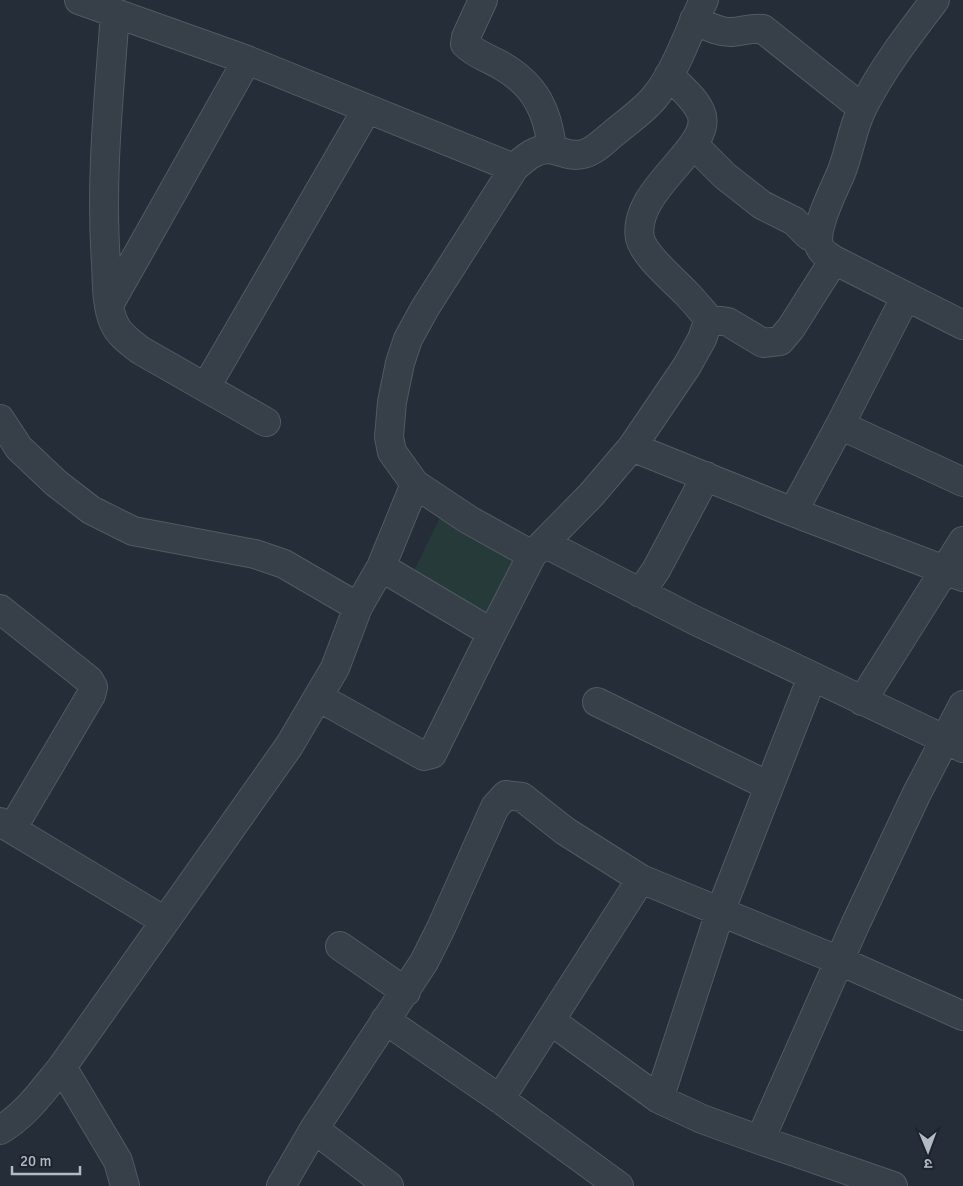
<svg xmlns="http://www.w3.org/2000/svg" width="963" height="1186" font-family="Signika,'Noto Sans Devanagari',sans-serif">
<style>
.green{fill:#273a3a}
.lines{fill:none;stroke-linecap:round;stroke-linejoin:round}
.minor-casing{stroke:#525a63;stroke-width:30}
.minor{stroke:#373f48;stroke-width:28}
</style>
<rect width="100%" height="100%" fill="#242d38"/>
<path class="green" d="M442 513 519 551 487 616 410 579Z"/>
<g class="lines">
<defs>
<path id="minor" d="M79 0 247 60 514 168
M483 0 466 37 465 44C476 55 489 58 502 66 535 85 548 111 552 149
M935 0C909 34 882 69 863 107 852 128 850 151 841 173 834 190 814 227 819 245 821 252 828 256 834 260L963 325
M115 13C109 96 100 179 106 263 107 282 106 305 114 323 119 335 130 342 140 350L266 422
M694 20C706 25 719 33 732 32 743 31 751 28 763 29L862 108
M694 145 725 176 762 205 794 221 809 236 818 238
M109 305 247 60
M709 319 728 322 763 343 780 341 791 328 834 260
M206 387 367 109
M0 419 19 448 56 483 91 510 133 531 255 554 284 564 358 607
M840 425 963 482
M632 447 793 512 963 577
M793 512 840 425 906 296
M544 543 694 620 963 748
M532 555 469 520 415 484 392 452 389 437 392 402 400 363 408 339 425 308 514 168C525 158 538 146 554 150 564 152 571 157 583 154 594 152 605 140 614 133 627 122 643 111 654 98 677 70 688 32 704 0
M381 567 492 633
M640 593 656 570 706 476
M0 609 89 680 93 687 91 695 12 829
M318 697 424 756 432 754 492 633 532 555 591 495 632 447 687 366 702 339 709 319C701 310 694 301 686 293 673 279 644 256 640 238 631 189 715 147 701 113 695 98 680 87 669 75
M862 701 963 541
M597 702 769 786
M0 822 165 921
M340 946 406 992
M385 1020 500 1099 619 1186
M551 1021 659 1099 702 1119 760 1140 893 1186
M62 1067 118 1161 125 1186
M500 1099 641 879
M659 1099 720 912 812 677
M314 1129 389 1186
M0 1130C26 1115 43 1090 62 1067L289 746 335 668 358 607 381 567 415 484
M760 1140 855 925 917 793 963 705
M281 1186 314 1129 424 962 441 928 495 807 506 795 522 797 565 831 641 879 840 961 963 1016"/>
</defs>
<use href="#minor" class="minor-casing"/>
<use href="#minor" class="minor"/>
</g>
<g transform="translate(928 1151) rotate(179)" stroke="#1d242d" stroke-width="4" paint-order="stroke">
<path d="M0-4L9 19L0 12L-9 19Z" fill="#b2bac4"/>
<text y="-8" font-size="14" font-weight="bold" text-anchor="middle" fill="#b2bac4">उ</text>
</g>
<path d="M12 1166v8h68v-8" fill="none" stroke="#b2bac4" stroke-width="2.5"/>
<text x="20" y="1166" font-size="15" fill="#b2bac4" stroke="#1d242d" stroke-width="4" paint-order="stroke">20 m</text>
</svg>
